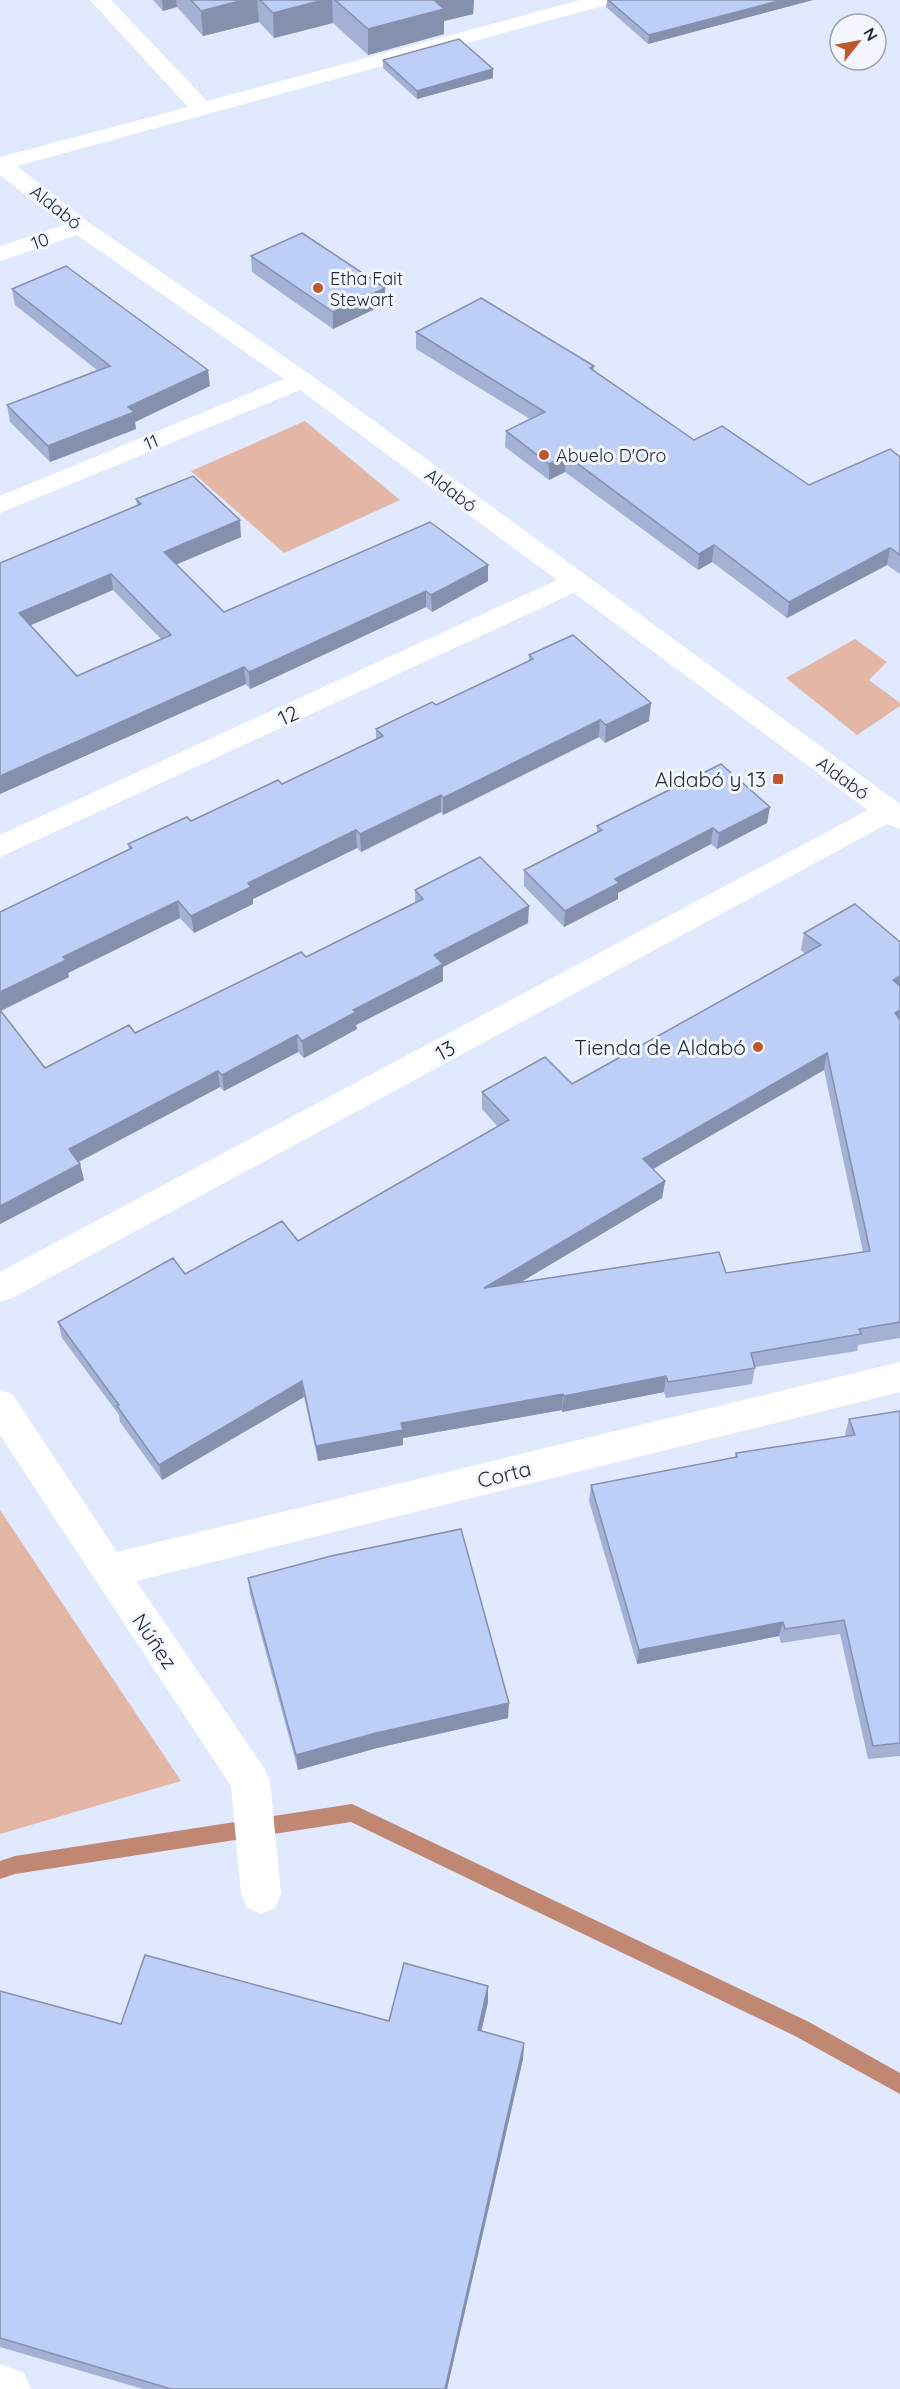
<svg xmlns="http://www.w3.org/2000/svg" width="900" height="2389" font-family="Quicksand,sans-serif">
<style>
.green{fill:#e4b6a5}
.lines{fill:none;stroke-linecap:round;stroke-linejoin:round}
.stream{fill:#c08873;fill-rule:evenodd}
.minor{fill:#fff;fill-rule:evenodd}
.wall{fill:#a3b1d4;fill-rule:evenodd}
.shaded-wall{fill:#8490ad}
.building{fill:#bdcef7;stroke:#8490ad;stroke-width:1.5;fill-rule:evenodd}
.poi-dot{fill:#be572e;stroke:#f3f6fd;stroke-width:2}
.labels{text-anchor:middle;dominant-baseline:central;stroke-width:6;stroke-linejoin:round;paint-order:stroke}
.far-street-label{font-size:18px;fill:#242936;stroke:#f3f6fd}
.far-poi-label{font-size:18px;fill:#242936;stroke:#f3f6fd;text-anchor:start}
.street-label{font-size:21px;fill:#242936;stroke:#f3f6fd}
.poi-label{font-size:21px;fill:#242936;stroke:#f3f6fd;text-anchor:end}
</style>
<rect width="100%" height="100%" fill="#e0e9fd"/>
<path class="green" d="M305 421 400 500 284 553 191 471Z
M855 639 887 662 869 680 900 703V706L857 735 786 678Z
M0 1510 181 1781 0 1834Z"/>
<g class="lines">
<path class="stream" d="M352 1804 809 2022 900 2073V2094L795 2036 351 1822 15 1874 0 1879V1861L15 1856Z"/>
<path class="minor" d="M90 0H111L207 101 580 0H613L610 4 17 166 88 222 311 375 900 804V829L887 824 12 1298 0 1302V1272L868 810 574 593 0 857V835L557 580 300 390 0 513V496L284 379 77 235 0 261V246L64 225 0 175V157L188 107Z
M900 1362V1392L136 1581 264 1768 270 1781 281 1894 275 1908 261 1914 247 1908 241 1894 231 1786 0 1435V1390L12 1394 117 1552Z
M0 2364 24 2373 31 2389H0Z"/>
</g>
<path class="wall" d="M153 0H474L473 14 444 21V34L368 55 333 23 274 38 259 22 203 36 177 7 163 11Z
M607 0H813L648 44 606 7Z
M383 60 493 69V78L417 99 383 68Z
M251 256 385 304 333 329 252 272Z
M12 289 210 386 135 422 136 429 50 462 10 422 7 405 97 370 15 305Z
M416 332 594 366V371L694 440 809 485 900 457V574L887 565 787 618 712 562 698 570 565 472 549 480 505 447 506 431 530 419 416 349Z
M136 499 241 537 176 564 224 612 488 581 432 612 426 607 250 689 246 684 0 794V563L137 505ZM113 590 161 639 77 676 30 625Z
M529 655 649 721 605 743 599 737 443 815 441 812 361 852 357 848 253 899V904L194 933 180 918 68 973 69 977 1 1011 45 1068 135 1033 306 957 415 903V890L528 923 443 967V981L356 1025 357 1029 304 1058 298 1052 224 1091 220 1087 79 1162 80 1164 84 1180 0 1224V912L129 849 128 844 191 821 282 784 376 739V729L436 705 529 662Z
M767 823 717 849 711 844 618 893V899L564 927 524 886V870L597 833V826Z
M804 933 900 942V1338L858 1345 857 1351 755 1367 752 1384 666 1398 664 1392 562 1412V1410L403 1438V1445L318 1461 304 1397 162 1480 120 1422 119 1415 62 1338 58 1322 185 1274 298 1241 498 1127 482 1109V1092L572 1084 805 954 801 950ZM824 1070 863 1252 726 1273 521 1282 662 1198 665 1181 653 1169Z
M900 1411V1756L868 1759 840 1634 781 1643 779 1636 637 1664 589 1501 591 1485 735 1458 736 1453 846 1437 845 1434 849 1419Z
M248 1578 508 1718 377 1748 298 1770 250 1594Z
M488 1986V2002L481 2031 524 2043 523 2059 447 2389H143L0 2347V1991L121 2024 389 2021Z"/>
<path class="shaded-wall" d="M162 0H176L177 7 163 11Z
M243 0H257L259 22 203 36 201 11Z
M323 0H332L333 23 274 38 273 13Z
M432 0H474L473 14 444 21V34L368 55V29Z
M782 0H813L648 44 649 35Z
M493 69V78L417 99V91Z
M385 288V304L333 329V312Z
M208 370 210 386 135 422 136 429 50 462 48 446Z
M566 455 565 472 549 480V464Z
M240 520 241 537 166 569 164 552Z
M714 545 712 562 698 570 699 554Z
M890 548 887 565 787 618 789 602Z
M488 565V581L432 612 431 595Z
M111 574 113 590 22 629 19 613Z
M426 591V607L250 689 249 672Z
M244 667 246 684 0 794V776Z
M651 703 649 721 605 743 606 725Z
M600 720 599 737 443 815V798Z
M441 795V812L361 852 360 834Z
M770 807 767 823 717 849 719 833Z
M713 828 711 844 618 893V899L564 927 565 911 615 879Z
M356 830 357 848 253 899V904L194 933 191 916 248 883Z
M178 901 180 918 68 973 69 977 0 1011V992L63 957Z
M529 906 528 923 443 967V981L356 1025 357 1029 304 1058 302 1041 353 1010 434 955Z
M900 976V991L893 980Z
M900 1010V1025L895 1013Z
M297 1035 298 1052 224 1091 222 1075Z
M827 1053 824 1070 641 1176 643 1159Z
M218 1071 220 1087 72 1165 69 1149Z
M80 1164 84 1180 0 1224V1206Z
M665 1181 662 1198 484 1304V1288Z
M666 1376 664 1392 562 1412 564 1396Z
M302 1381 304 1397 162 1480 159 1465Z
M563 1394 562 1410 403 1438V1445L318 1461 316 1446 401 1423Z
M783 1622 779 1636 637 1664 639 1650Z
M509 1703 508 1718 377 1748 298 1770 296 1755 376 1733Z
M488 1986V2002L478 2046V2030Z
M524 2043 523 2059 447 2389H445Z"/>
<path class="building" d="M191 0H243L201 11Z
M260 0H323L273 13Z
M335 0H434L444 9 368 29Z
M608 0H782L649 35Z
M459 39 493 69 417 91 383 60Z
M302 233 385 288 333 312 251 256Z
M66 266 208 370 128 407 134 412 48 446 7 405 110 366 12 289Z
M481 298 594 366 590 368 694 440 722 426 809 485 890 449 900 457V555L890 548 789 602 714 545 699 554 566 455 549 464 506 431 545 412 416 332Z
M193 476 240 520 164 552 224 612 430 522 488 565 431 595 426 591 249 672 244 667 0 776V563L141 504 136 499ZM111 574 171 635 77 676 19 613Z
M573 635 651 703 606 725 600 720 443 798 441 795 360 834 356 830 248 883 251 887 191 916 178 901 63 957 66 960 0 992V912L132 848 128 844 187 817 191 821 278 780 282 784 383 736 376 729 432 702 436 705 533 659 529 655Z
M721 764 770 807 719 833 713 828 615 879 619 883 565 911 524 870 602 830 597 826Z
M480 857 529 906 434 955 443 964 353 1010 356 1012 302 1041 297 1035 222 1075 218 1071 69 1149 80 1164 0 1206V1010L45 1068 129 1025 135 1033 301 952 306 957 423 899 415 890Z
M855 904 900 942V976L893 980 900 986V1010L895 1013 900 1020V1322L859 1329 861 1334 751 1353 755 1368 668 1382 666 1376 564 1396 563 1394 401 1423 403 1430 316 1446 302 1381 159 1465 117 1406 119 1405 58 1322 173 1258 185 1274 282 1221 298 1241 509 1120 482 1092 545 1057 572 1084 821 945 804 933ZM827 1053 870 1251 726 1273 719 1252 484 1288 665 1181 643 1159Z
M900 1411V1743L873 1746 844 1620 785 1629 783 1622 639 1650 591 1485 737 1457 736 1453 855 1435 849 1419Z
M461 1529 509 1703 376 1733 296 1755 248 1578 331 1556Z
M145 1955 389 2021 404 1963 488 1986 478 2030 524 2043 445 2389H171L0 2338V1991L121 2024Z"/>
<g class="poi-dot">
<circle cx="318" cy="288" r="6"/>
<circle cx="544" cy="455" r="6"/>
<rect x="772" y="773" width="12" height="12" rx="3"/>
<circle cx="758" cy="1047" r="6"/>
</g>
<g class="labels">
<g class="far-street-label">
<text transform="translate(56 207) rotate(38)">Aldabó</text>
<text transform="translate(40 241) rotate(-19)">10</text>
<text transform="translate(151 442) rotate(-22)">11</text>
<text transform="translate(451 490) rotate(37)">Aldabó</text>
<text transform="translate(843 778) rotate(36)">Aldabó</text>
</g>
<g class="far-poi-label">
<text x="330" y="278">Etha Fait<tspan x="330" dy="21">Stewart</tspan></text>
<text x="556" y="455">Abuelo D'Oro</text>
</g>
<g class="street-label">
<text transform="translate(288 715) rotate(-25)">12</text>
<text transform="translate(445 1050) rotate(-28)">13</text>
<text transform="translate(504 1474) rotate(-14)">Corta</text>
<text transform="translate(155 1641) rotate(56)">Núñez</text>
</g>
<g class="poi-label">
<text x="766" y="779">Aldabó y 13</text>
<text x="746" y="1047">Tienda de Aldabó</text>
</g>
</g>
<g transform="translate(858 42) rotate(59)"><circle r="28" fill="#f3f6fd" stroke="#a0a4ad" stroke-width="1.5"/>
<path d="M0-4.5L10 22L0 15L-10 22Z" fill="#be572e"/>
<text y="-9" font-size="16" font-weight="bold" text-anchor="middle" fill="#242936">N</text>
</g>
</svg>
